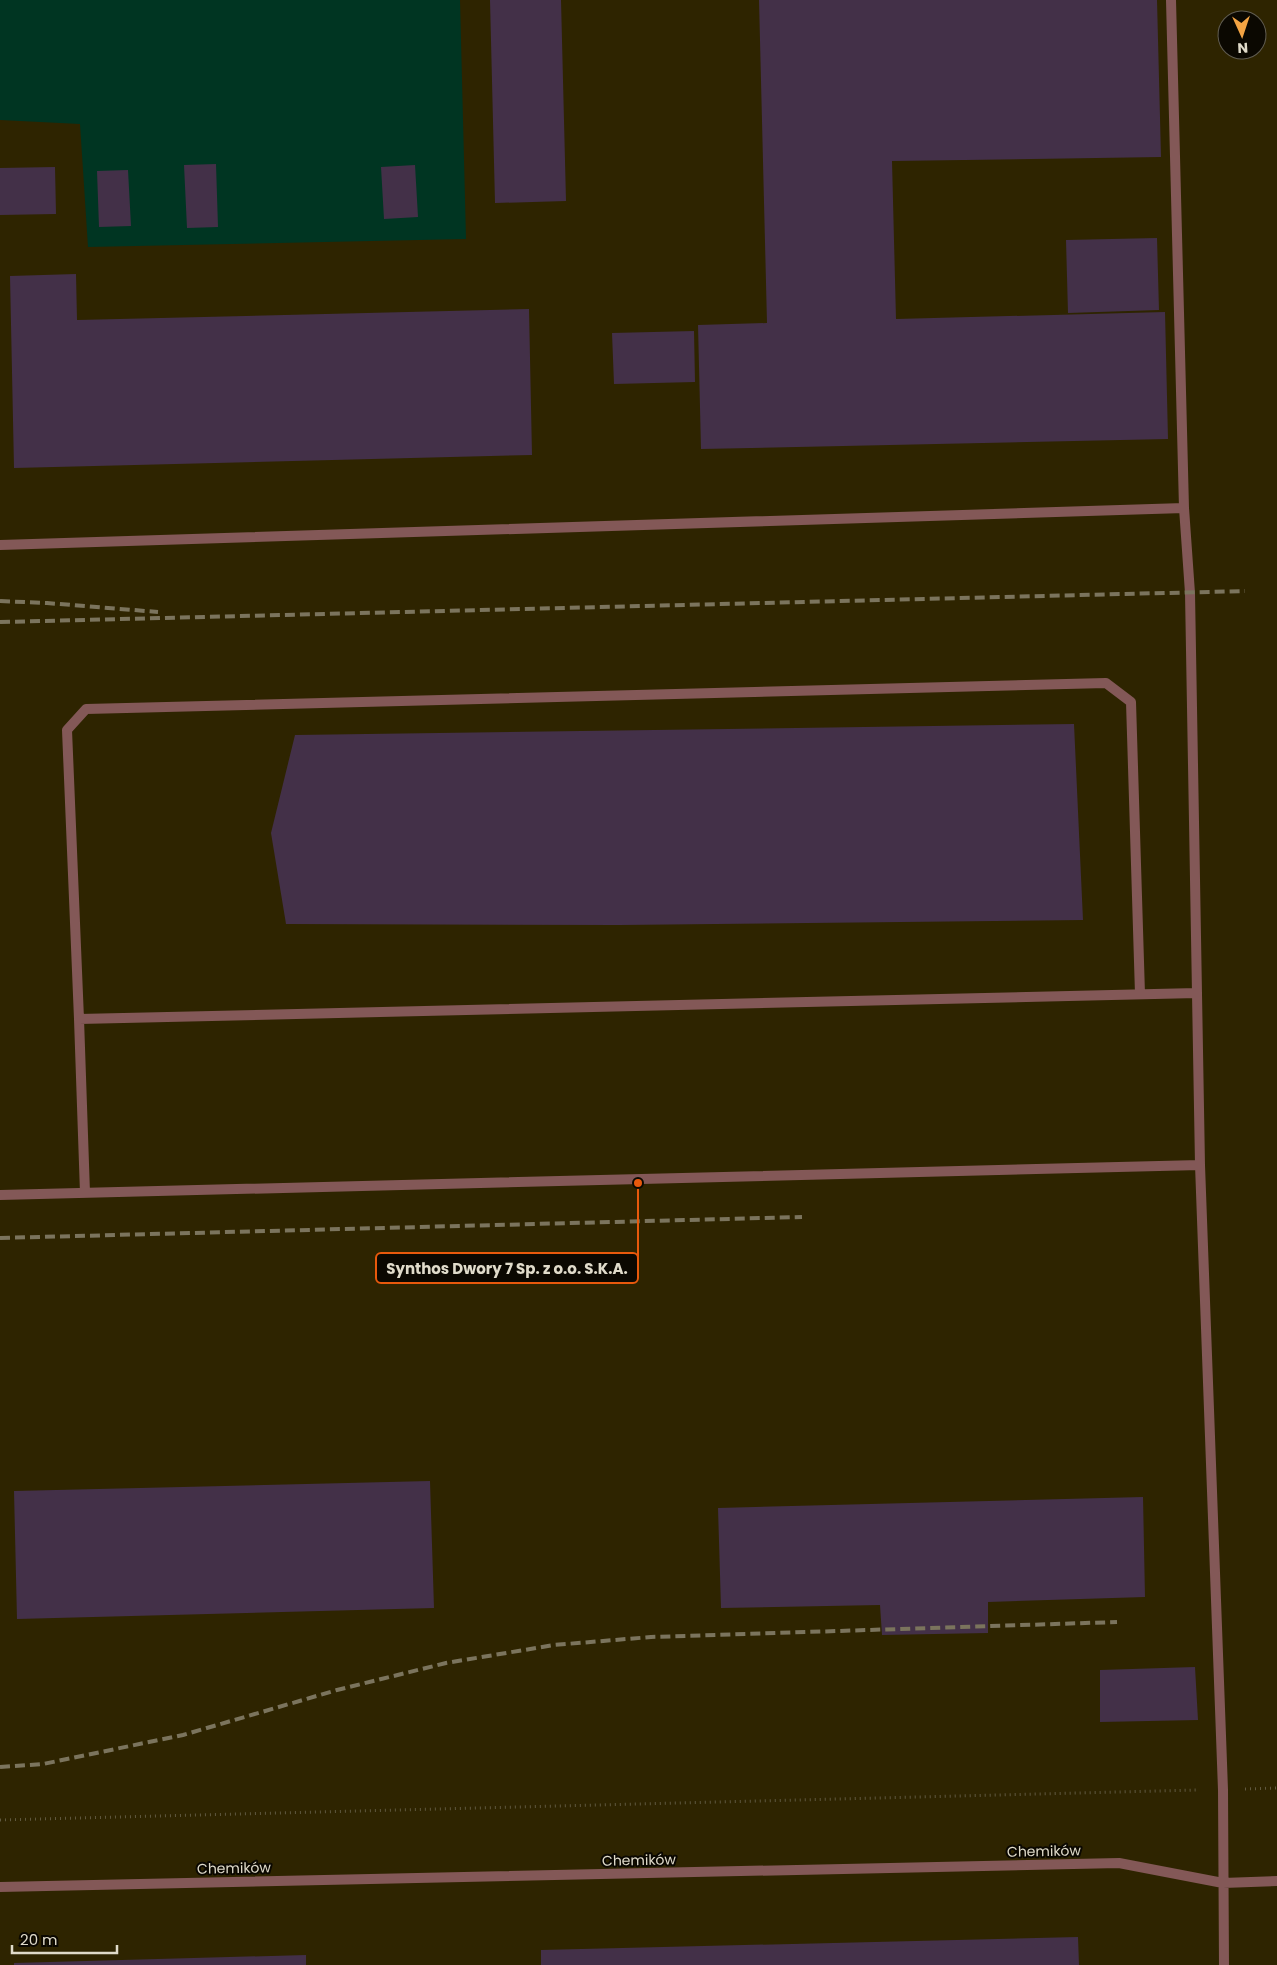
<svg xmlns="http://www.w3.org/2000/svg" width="1277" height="1965" font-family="Poppins,sans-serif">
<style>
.built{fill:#2e2400;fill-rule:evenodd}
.green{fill:#003522}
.building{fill:#433048}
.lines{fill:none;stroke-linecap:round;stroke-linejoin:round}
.path{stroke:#605940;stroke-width:3;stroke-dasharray:1 4;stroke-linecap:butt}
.lane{stroke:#835857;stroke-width:10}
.rail{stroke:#7b745d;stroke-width:4;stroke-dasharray:10 5;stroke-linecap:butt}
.labels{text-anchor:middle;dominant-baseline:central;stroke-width:4;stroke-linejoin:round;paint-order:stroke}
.street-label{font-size:14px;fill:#e0dbca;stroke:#0b0801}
.leader{fill:none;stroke:#e8590c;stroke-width:2}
.callout-dot{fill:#e8590c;stroke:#0b0801;stroke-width:2}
.callout{fill:#0b0801;stroke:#e8590c;stroke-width:2}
.callout-label{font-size:15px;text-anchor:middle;font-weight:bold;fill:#e0dbca}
</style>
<rect width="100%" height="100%" fill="#251d00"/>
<path class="built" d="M0 0H1277V1965H0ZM1227 20H1257V50H1227Z"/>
<path class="green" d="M0 0H460L466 239 88 247 80 124 0 120Z"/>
<path class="building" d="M490 0H561L566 201 495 203Z
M759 0H1157L1161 157 892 161 896 319 1165 312 1168 439 701 449 698 325 767 323Z
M216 164 218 227 187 228 184 165Z
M415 165 418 217 384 219 381 167Z
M55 167 56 214 0 215V168Z
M128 170 131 226 99 227 97 171Z
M1157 238 1159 310 1068 313 1066 240Z
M76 274 77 320 529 309 532 455 14 468 10 276Z
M694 331 695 382 614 384 612 333Z
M1074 724 1083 920 619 925 286 924 271 833 295 735Z
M430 1481 434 1608 17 1619 14 1491Z
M1143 1497 1145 1597 988 1602V1633L882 1635 880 1605 721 1608 718 1508Z
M1195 1667 1198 1720 1100 1722V1670Z
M1078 1937 1079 1965H541V1950Z
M306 1955V1965H14V1963Z"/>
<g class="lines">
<path class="path" d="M1245 1789 1277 1788
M0 1820 1199 1790"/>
<path class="lane" d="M1171 0 1184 508 1190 593 1200 1165 1223 1790 1224 1965
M0 545 1184 508
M79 1019 67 730 86 709 1106 683 1131 702 1140 994
M85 1193 79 1019 1197 993
M0 1195 1200 1165
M0 1887 1119 1863 1223 1883 1277 1881"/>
<path class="rail" d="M0 601 47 603 158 612
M0 622 1245 591
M0 1238 802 1217
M0 1767 43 1764 183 1735 337 1690 446 1663 554 1645 651 1637 1117 1622"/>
</g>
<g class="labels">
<g class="street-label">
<text transform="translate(1044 1851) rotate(-1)">Chemików</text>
<text transform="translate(639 1860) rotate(-1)">Chemików</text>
<text transform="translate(234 1868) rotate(-1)">Chemików</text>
</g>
</g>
<path class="leader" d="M638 1183L638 1268"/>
<circle class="callout-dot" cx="638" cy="1183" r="5"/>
<rect class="callout" x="376" y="1253" width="262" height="30" rx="5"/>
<g class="callout-label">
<text x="507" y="1274">Synthos Dwory 7 Sp. z o.o. S.K.A.</text>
</g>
<g transform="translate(1242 35) rotate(177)"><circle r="24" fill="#0b0801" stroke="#605c51"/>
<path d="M0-4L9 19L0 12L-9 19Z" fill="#f4a443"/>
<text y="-8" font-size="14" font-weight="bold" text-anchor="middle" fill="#e0dbca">N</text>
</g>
<path d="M12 1945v8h105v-8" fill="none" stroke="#e0dbca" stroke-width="2.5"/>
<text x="20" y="1945" font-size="15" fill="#e0dbca" stroke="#0b0801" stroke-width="4" paint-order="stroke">20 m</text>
</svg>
